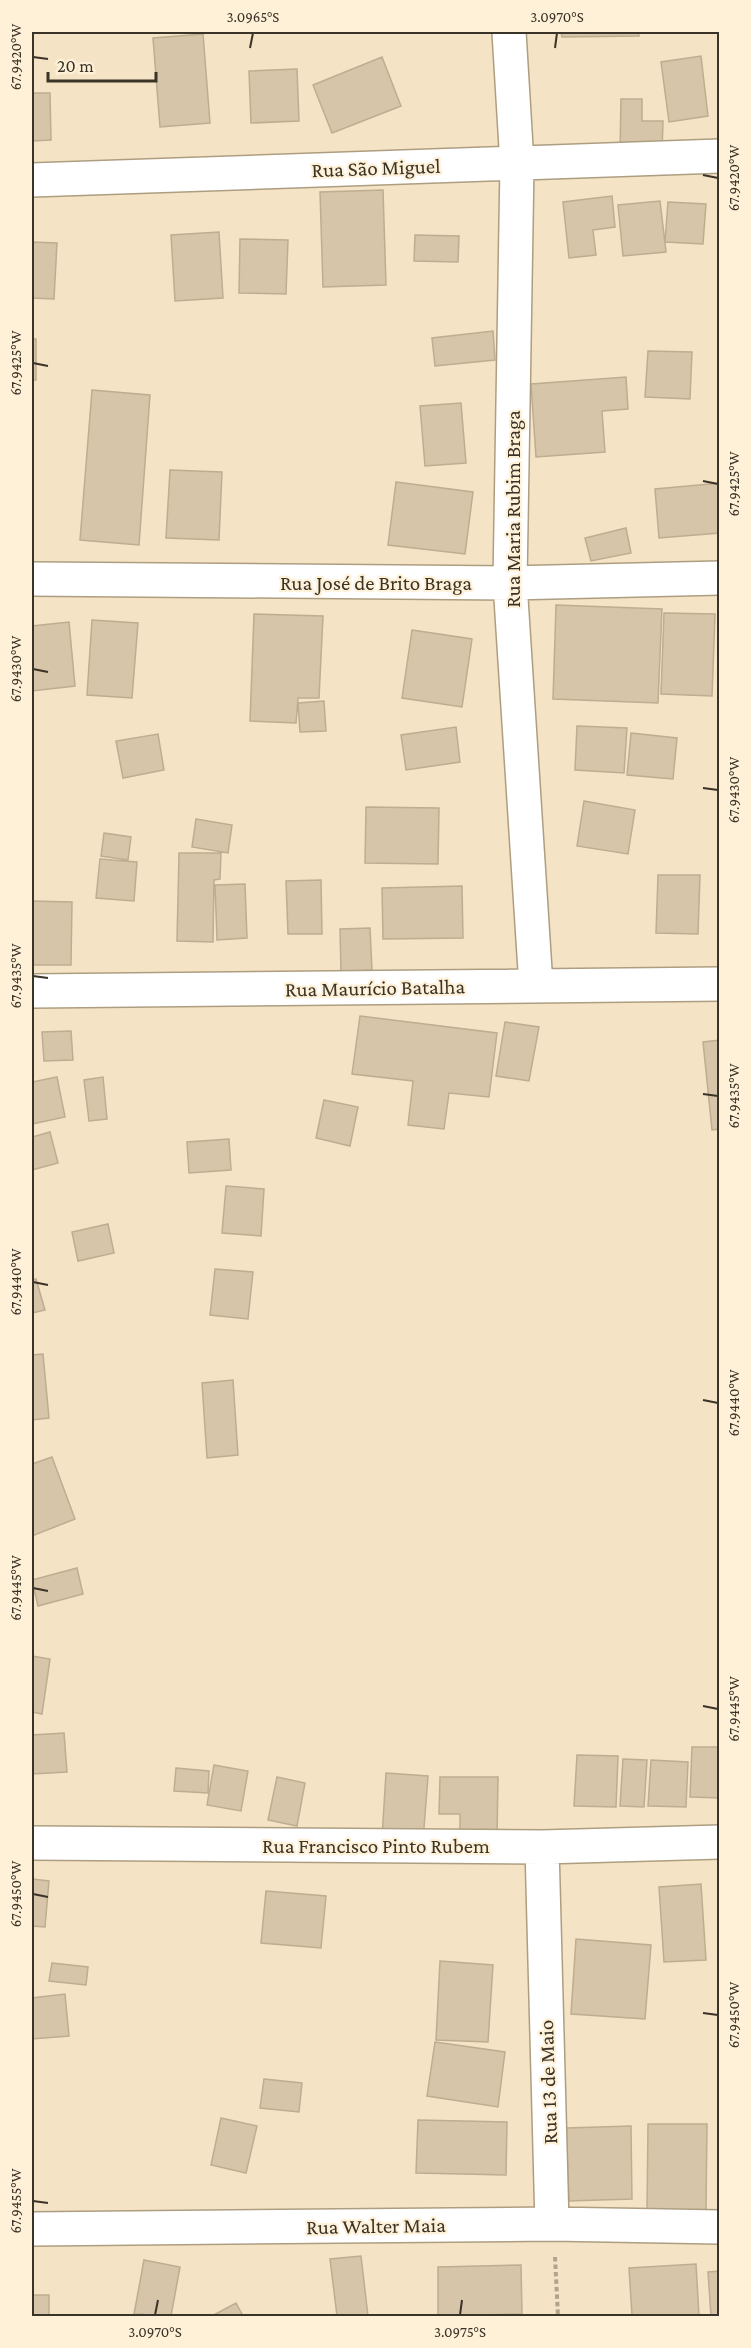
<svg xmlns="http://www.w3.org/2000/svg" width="751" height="2348" font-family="'Crimson Pro',serif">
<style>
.building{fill:#d6c5a8;stroke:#bead90;stroke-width:1.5}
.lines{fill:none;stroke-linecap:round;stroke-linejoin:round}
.minor-casing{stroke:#ae9e81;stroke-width:36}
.path{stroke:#b1a48c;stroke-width:4;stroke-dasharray:4.5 3;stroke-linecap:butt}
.minor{stroke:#fff;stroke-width:33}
.ticks{fill:none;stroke:#3a3327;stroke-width:2}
.labels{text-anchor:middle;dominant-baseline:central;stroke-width:4.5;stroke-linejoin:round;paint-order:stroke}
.street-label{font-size:21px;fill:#3a3327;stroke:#fff1d8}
.neatline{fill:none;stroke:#3a3327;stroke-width:2}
.ticks-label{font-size:15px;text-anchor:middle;fill:#3a3327}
</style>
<rect width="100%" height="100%" fill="#f4e3c5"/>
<path class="building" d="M561 32H638L639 36 562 37Z
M203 34 210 123 160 127 153 38Z
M701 56 708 116 669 122 661 62Z
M382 57 401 106 332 133 313 85Z
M297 69 299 121 251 123 249 71Z
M32 93H50L51 140 32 141Z
M621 99H642V121H663L662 153 620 152Z
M383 190 386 285 323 287 320 192Z
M612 196 615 227 593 230 596 255 569 258 563 202Z
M660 201 666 252 623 256 618 205Z
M668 202 706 204 703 244 665 242Z
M219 232 223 298 175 301 171 235Z
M415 235 459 236 458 262 414 261Z
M240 239 288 240 286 294 239 293Z
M32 242 57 243 54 299 32 298Z
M493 331 495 360 435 366 432 338Z
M32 339H36V380H32Z
M648 351 692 352 690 399 645 397Z
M626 377 628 409 602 411 605 452 536 457 531 384Z
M92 390 150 395 139 545 80 540Z
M461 403 466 463 425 466 420 406Z
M170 470 222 472 219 540 166 538Z
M396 482 473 492 465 554 388 545Z
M720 483V533L659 538 655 489Z
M626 528 631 553 591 561 585 538Z
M556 605 662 609 658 703 553 699Z
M664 613 715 614 712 696 661 694Z
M254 614 323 616 319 698H298L296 723 250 721Z
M92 620 138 623 132 698 87 695Z
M69 622 75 686 32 691V626Z
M412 630 472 639 462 707 402 698Z
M324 701 326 731 300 732 298 703Z
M577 726 627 728 624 773 575 770Z
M456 727 460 762 406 770 401 735Z
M631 733 677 738 673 779 627 775Z
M158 734 164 770 123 778 116 741Z
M584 801 635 810 628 854 577 846Z
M366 807 439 808 438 864 365 863Z
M196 819 232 825 228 853 192 847Z
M104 833 131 837 128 860 101 856Z
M179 853H221L220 879 214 880 213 942 177 941Z
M100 859 137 862 134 901 96 898Z
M658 875H700L698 934 656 933Z
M321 880 322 934H288L286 881Z
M245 884 247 938 217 940 215 885Z
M462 886 463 938 383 939 382 888Z
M32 901 72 902 71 965H32Z
M370 928 372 970 341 972 340 929Z
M360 1016 497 1033 489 1097 449 1093 444 1129 408 1125 413 1081 352 1074Z
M505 1022 539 1027 529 1081 496 1076Z
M71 1031 73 1060 44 1061 42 1032Z
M720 1040V1129L712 1130 703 1042Z
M57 1077 65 1117 32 1124V1082Z
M103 1077 107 1119 89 1121 84 1080Z
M324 1100 358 1107 350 1146 316 1138Z
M50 1132 58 1163 32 1170V1137Z
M229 1139 231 1170 189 1173 187 1142Z
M226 1186 264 1189 261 1236 222 1233Z
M108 1224 114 1253 78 1261 72 1232Z
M215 1269 253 1272 248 1319 210 1315Z
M36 1279 45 1310 32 1313V1280Z
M43 1354 49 1418 32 1420V1355Z
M233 1380 238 1455 207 1458 202 1383Z
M52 1457 75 1519 32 1536V1464Z
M77 1568 83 1594 38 1606 32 1580Z
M32 1656 50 1659 42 1714 32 1712Z
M64 1733 67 1772 32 1774V1735Z
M692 1747H720V1798L690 1797Z
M577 1755 618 1756 616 1807 574 1806Z
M623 1759 647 1760 644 1807 620 1806Z
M651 1760 688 1762 686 1807 648 1806Z
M214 1765 248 1771 241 1811 207 1805Z
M176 1768 209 1771 208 1793 174 1791Z
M386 1773 428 1776 423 1841 382 1838Z
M277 1777 305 1783 297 1826 268 1820Z
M440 1777H498L497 1838 460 1837V1814H439Z
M32 1879 49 1881 45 1927 32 1926Z
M701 1884 706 1960 664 1962 659 1887Z
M266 1891 326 1896 321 1948 261 1943Z
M576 1939 651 1945 645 2019 571 2014Z
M440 1961 493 1965 488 2042 436 2040Z
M52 1963 88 1967 86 1985 49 1981Z
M65 1994 69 2036 32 2039V1998Z
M435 2042 505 2052 498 2107 427 2096Z
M264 2079 302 2083 299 2112 260 2108Z
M221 2118 257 2126 246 2173 211 2165Z
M418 2120 507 2122 506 2175 416 2173Z
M648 2124H707L706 2212 647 2211Z
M631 2126 632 2199 569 2201 566 2128Z
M361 2256 368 2316H337L330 2259Z
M144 2260 180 2267 171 2316 134 2314Z
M696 2264 699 2316H632L629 2268Z
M521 2265 522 2314 438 2316V2267Z
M720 2271V2316H711L708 2272Z
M32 2295H49V2316H32Z
M236 2303 243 2316H212Z"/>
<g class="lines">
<defs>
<path id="minor" d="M509 32 517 164 510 583 536 986
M32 180 720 156
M32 579 510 583 720 578
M32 991 720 984
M32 1843 542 1847 720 1842
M542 1847 552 2224
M32 2229 552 2224 720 2227"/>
</defs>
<use href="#minor" class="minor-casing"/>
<path class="path" d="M555 2257 558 2316"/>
<use href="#minor" class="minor"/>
</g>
<path class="ticks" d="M250 48 253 33M555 48 557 33M33 57 48 59M703 175 718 178M33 363 48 366M703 481 718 484M33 669 48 672M703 788 718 790M33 976 48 978M703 1094 718 1096M33 1282 48 1285M703 1400 718 1403M33 1588 48 1591M703 1706 718 1709M33 1894 48 1897M703 2013 718 2015M33 2201 48 2203M155 2315 158 2300M460 2315 462 2300"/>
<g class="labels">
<g class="street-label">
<text transform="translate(376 168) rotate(-2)">Rua São Miguel</text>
<text transform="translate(513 509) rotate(-90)">Rua Maria Rubim Braga</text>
<text x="376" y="583">Rua José de Brito Braga</text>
<text transform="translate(375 988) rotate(-1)">Rua Maurício Batalha</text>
<text x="376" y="1846">Rua Francisco Pinto Rubem</text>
<text transform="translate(548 2082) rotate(-92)">Rua 13 de Maio</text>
<text transform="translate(376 2226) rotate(-1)">Rua Walter Maia</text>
</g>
</g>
<rect width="751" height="2348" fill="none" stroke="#fff1d8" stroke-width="66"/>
<path d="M48 72v9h108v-9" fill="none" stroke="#3a3327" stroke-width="3"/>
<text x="57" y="72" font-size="18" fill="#3a3327" stroke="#fff1d8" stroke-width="4.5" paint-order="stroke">20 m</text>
<rect x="33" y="33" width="685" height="2282" class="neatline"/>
<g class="ticks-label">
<text x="253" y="22">3.0965°S</text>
<text x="557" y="22">3.0970°S</text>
<text transform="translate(16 57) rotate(-90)" y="5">67.9420°W</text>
<text transform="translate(734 178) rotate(-90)" y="5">67.9420°W</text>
<text transform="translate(16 363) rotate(-90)" y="5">67.9425°W</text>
<text transform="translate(734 484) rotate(-90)" y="5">67.9425°W</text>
<text transform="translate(16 669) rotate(-90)" y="5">67.9430°W</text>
<text transform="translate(734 790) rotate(-90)" y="5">67.9430°W</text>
<text transform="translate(16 976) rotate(-90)" y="5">67.9435°W</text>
<text transform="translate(734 1096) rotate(-90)" y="5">67.9435°W</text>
<text transform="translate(16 1282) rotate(-90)" y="5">67.9440°W</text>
<text transform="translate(734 1403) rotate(-90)" y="5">67.9440°W</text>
<text transform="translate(16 1588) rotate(-90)" y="5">67.9445°W</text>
<text transform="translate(734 1709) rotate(-90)" y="5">67.9445°W</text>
<text transform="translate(16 1894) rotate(-90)" y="5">67.9450°W</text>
<text transform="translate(734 2015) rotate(-90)" y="5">67.9450°W</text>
<text transform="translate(16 2201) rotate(-90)" y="5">67.9455°W</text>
<text x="155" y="2337">3.0970°S</text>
<text x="460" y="2337">3.0975°S</text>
</g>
</svg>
